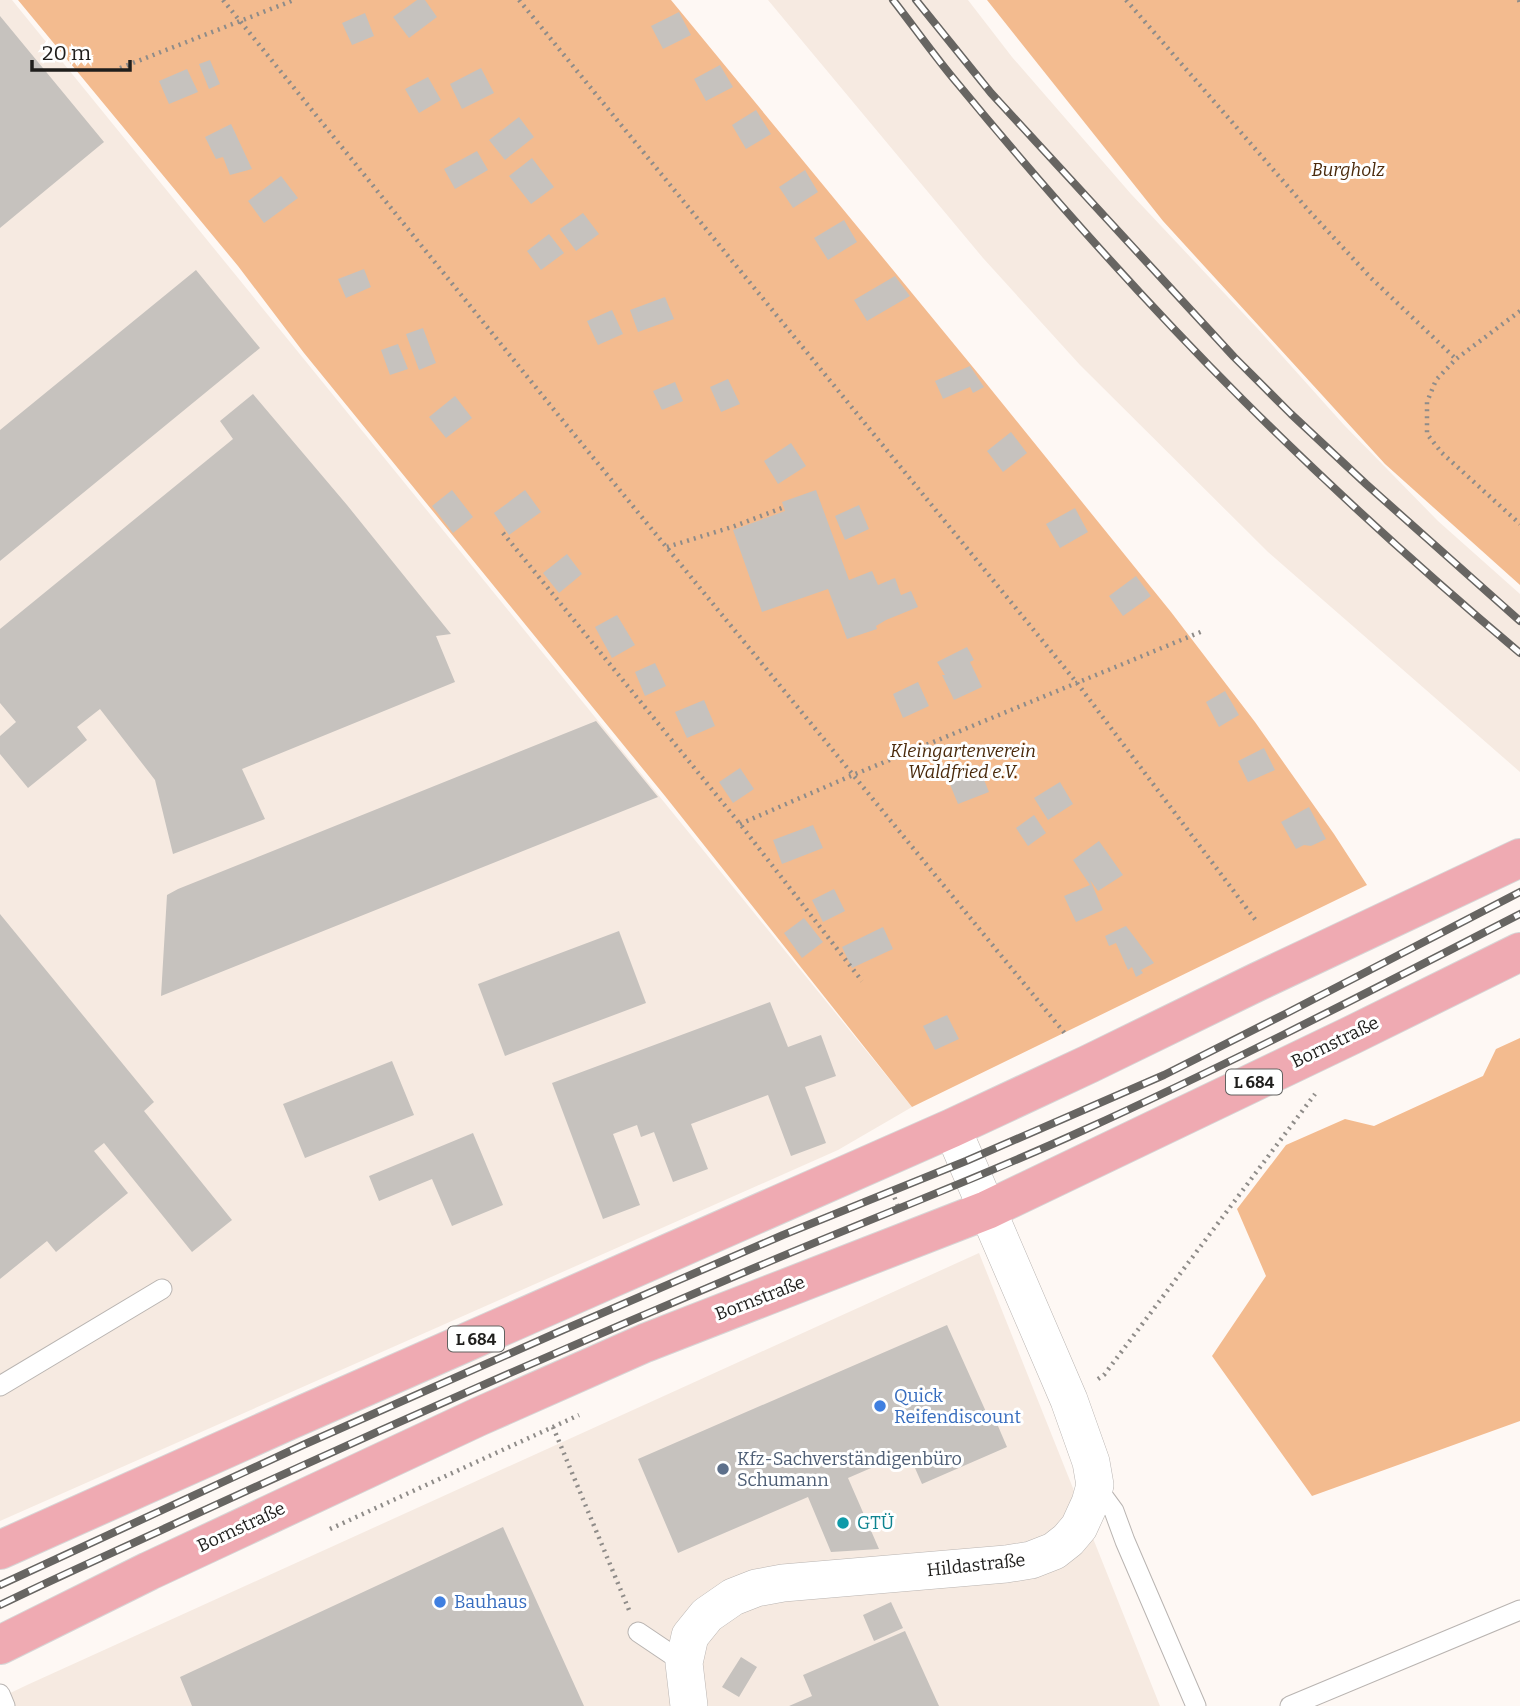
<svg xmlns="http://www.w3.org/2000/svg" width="1520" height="1706" font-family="Bitter,serif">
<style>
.built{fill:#f6eae1}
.green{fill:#f3bb8f}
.building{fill:#c6c2be}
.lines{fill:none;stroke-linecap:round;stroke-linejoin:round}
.lane-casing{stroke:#b9b4b1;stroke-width:21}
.street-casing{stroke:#b9b4b1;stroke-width:38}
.primary-casing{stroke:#d7d6d6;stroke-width:40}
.path{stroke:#8f8c89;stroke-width:4.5;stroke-dasharray:2 5;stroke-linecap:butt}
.lane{stroke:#fff;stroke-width:19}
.street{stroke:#fff;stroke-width:37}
.primary{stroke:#efaab2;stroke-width:38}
.rail-casing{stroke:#676562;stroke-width:8}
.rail{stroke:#fff;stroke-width:5;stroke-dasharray:16;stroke-linecap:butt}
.shop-dot{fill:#3f7fe0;stroke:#fff;stroke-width:2.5}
.service-dot{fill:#5c6f8a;stroke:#fff;stroke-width:2.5}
.culture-dot{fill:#0f9aa8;stroke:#fff;stroke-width:2.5}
.labels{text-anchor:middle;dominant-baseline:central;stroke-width:6;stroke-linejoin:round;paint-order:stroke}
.shield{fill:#fff;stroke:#626260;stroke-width:2}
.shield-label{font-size:16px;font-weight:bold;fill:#1f1e1c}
.park-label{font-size:18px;font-style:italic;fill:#4a2a0c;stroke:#fff}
.street-label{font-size:18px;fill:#1f1e1c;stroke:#fff}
.shop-label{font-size:18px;fill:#366cbe;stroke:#fff;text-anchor:start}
.service-label{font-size:18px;fill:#4e5e75;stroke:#fff;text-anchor:start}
.culture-label{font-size:18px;fill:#0d838f;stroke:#fff;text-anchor:start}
</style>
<rect width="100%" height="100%" fill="#fef8f4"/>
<path class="built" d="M0 0H12L912 1107 838 1150 0 1521Z
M768 0H968L1012 57 1131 194 1258 329 1344 425 1438 521 1520 594V772L1268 552 1080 365 983 258Z
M979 1253 1160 1706H0V1698L27 1685Z"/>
<path class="green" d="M18 0H671L981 377 1171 612 1255 722 1334 834 1367 885 912 1107 665 796 304 353 238 266Z
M987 0H1520V585L1385 464 1163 221Z
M1520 1038V1421L1312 1496 1212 1356 1266 1276 1237 1209 1286 1145 1345 1119 1374 1126 1483 1076 1496 1049Z"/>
<path class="building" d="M417 0H425L437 17 409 38 393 17Z
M679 12 691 35 663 49 651 26Z
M365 13 374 36 352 45 342 23Z
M0 16 104 142 0 228Z
M210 60 220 84 209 89 199 64Z
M720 65 733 87 706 101 694 79Z
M481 68 494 93 462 109 450 84Z
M187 69 198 92 169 104 159 81Z
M428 77 441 100 419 113 405 89Z
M756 110 771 134 746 149 732 125Z
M519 117 534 137 505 160 489 140Z
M231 124 252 169 230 175 223 157 216 159 205 137Z
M477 151 488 170 455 189 444 169Z
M532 158 554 187 531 204 509 176Z
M805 170 818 192 793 208 779 187Z
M281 176 298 198 264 223 248 201Z
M583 213 599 234 576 251 560 229Z
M844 220 857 242 828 260 814 238Z
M549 234 564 253 541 270 527 251Z
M364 269 371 287 346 298 338 279Z
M196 270 260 348 0 561V430Z
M895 276 910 296 867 321 854 300Z
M665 297 674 319 638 332 630 310Z
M612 310 623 334 598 345 587 321Z
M423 328 436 363 419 370 406 334Z
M398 344 408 369 390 375 381 350Z
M970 366 984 387 973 393 970 387 943 399 935 381Z
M728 379 740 404 721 412 710 387Z
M675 382 683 401 662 410 653 391Z
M253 394 347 505 451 634 436 636 455 682 242 769 265 819 173 854 155 780 100 709 77 727 87 740 28 788 0 754V736L16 722 0 703V629L233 439 220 421Z
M455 396 472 418 446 438 429 417Z
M1011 432 1027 453 1003 472 987 451Z
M791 443 806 466 778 484 764 461Z
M452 490 473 517 453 533 432 506Z
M525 490 541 512 509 535 494 513Z
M816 490 849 580 872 571 878 585 895 578 901 595 911 591 918 607 886 620 876 626 877 629 847 639 828 589 762 612 733 530 785 511 782 502Z
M859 505 869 529 845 540 835 516Z
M1075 508 1088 532 1060 548 1046 524Z
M567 554 582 574 559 593 543 573Z
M1136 576 1151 596 1123 616 1109 596Z
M617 615 635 645 612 658 595 627Z
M967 647 974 660 970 662 982 687 954 700 942 675H945L937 662Z
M655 663 666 686 645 696 635 672Z
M918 682 929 706 903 718 893 694Z
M1225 691 1239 715 1219 727 1206 702Z
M704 700 715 726 687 738 675 712Z
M596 721 658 797 161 996 167 895 178 889Z
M1264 748 1275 770 1248 782 1238 761Z
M978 765 989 792 958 804 947 777Z
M740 768 754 789 733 803 719 782Z
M1060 782 1073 804 1048 820 1034 798Z
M1309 807 1326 839 1311 846 1304 845 1296 849 1281 822Z
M1034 815 1046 833 1028 846 1016 828Z
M813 825 823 848 782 864 773 840Z
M1099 841 1123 875 1098 891 1090 880 1103 910 1076 922 1064 896 1090 885 1073 860Z
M834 889 845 911 823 922 812 900Z
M0 914 154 1102 144 1111 232 1220 192 1252 104 1143 94 1151 128 1193 56 1252 47 1241 0 1279Z
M804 918 823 942 802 958 784 933Z
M1126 926 1154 963 1141 970 1143 973 1136 977 1132 967 1128 970 1116 943 1109 946 1105 936Z
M883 927 893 949 852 968 842 947Z
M619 931 646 1003 505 1056 478 984Z
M770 1002 788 1047 821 1035 836 1076 805 1087 826 1143 791 1156 768 1095 691 1124 708 1169 673 1182 654 1132 641 1137 637 1125 613 1134 640 1205 603 1219 552 1083Z
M947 1015 959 1039 935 1050 923 1026Z
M392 1061 414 1115 305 1158 283 1104Z
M473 1133 503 1205 452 1226 432 1179 379 1201 369 1176Z
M947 1325 987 1414 992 1412 1007 1447 922 1484 908 1452 848 1478 879 1549 831 1552 808 1497 678 1553 638 1459Z
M503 1527 584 1706H192L180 1677Z
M891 1602 903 1628 874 1641 863 1615Z
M905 1631 939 1706H789L812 1696 803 1675Z
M741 1657 757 1667 739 1697 722 1687Z"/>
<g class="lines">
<defs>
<path id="lane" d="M0 1386 162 1289
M1095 1485 1114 1511 1125 1541 1196 1706
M638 1632 684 1663
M0 1694 5 1706
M1290 1706 1520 1610"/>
<path id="street" d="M689 1706 684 1663 690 1636 707 1615 733 1597 756 1588 783 1583 1006 1564 1031 1560 1054 1551 1068 1540 1079 1527 1090 1503 1095 1485 1091 1462 1069 1400 952 1128"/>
<path id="primary" d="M0 1550 288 1421 952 1128 1089 1064 1257 982 1520 858
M0 1645 149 1571 478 1417 645 1343 987 1210 1352 1035 1520 952"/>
</defs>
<use href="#lane" class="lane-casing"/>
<use href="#street" class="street-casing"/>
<use href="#primary" class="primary-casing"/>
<path class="path" d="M223 0 559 416 1067 1036
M519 0 1077 683 1257 922
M1126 0 1310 212 1371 278 1456 359
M1519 0 1520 4
M120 68 294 0
M1520 311 1456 359 1436 380 1427 402V434L1442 453 1520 524
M503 533 740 824 862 981
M667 547 732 527 782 508
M740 824 853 775 1203 631
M892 1191 899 1209
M1098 1379 1104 1375 1315 1094
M553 1427 629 1610
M330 1529 579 1415"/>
<use href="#lane" class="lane"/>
<use href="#street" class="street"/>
<use href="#primary" class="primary"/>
<defs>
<path id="rail" d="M893 0C915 28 935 57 958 84 1048 193 1142 299 1242 399 1331 488 1424 572 1520 653
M916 0 991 93 1234 357 1291 414 1366 484 1520 621
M0 1585 303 1445 563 1330 783 1235 966 1161 1164 1075 1287 1013 1520 892
M0 1605C55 1578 112 1553 168 1527 363 1437 560 1350 759 1266 867 1220 977 1179 1084 1130 1232 1063 1376 988 1520 914"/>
</defs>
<use href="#rail" class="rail-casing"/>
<use href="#rail" class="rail"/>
</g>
<g class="shop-dot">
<circle cx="880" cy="1406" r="7"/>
<circle cx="440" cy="1602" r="7"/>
</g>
<circle class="service-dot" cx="723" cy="1469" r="7"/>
<circle class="culture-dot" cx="843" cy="1523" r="7"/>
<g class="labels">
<g class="shield">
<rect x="1226" y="1069.5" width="56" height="25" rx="5"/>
<rect x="448" y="1326.5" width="56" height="25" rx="5"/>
</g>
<g class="shield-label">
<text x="1254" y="1082">L 684</text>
<text x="476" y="1339">L 684</text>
</g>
<g class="park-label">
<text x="1348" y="170">Burgholz</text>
<text x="963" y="751">Kleingartenverein<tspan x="963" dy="21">Waldfried e.V.</tspan></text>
</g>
<g class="street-label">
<text transform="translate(1335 1042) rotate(-26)">Bornstraße</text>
<text transform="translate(760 1298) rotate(-21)">Bornstraße</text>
<text transform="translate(241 1527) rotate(-25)">Bornstraße</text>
<text transform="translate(976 1565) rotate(-6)">Hildastraße</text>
</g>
<g class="shop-label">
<text x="894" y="1396">Quick<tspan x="894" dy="21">Reifendiscount</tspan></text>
<text x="454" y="1602">Bauhaus</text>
</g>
<g class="service-label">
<text x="737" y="1459">Kfz-Sachverständigenbüro<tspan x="737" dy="21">Schumann</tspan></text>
</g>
<g class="culture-label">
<text x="857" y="1523">GTÜ</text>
</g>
</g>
<path d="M32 60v10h98v-10" fill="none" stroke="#1f1e1c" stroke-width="3.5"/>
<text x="42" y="60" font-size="21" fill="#1f1e1c" stroke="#ffffff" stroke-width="5" paint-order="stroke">20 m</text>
</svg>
